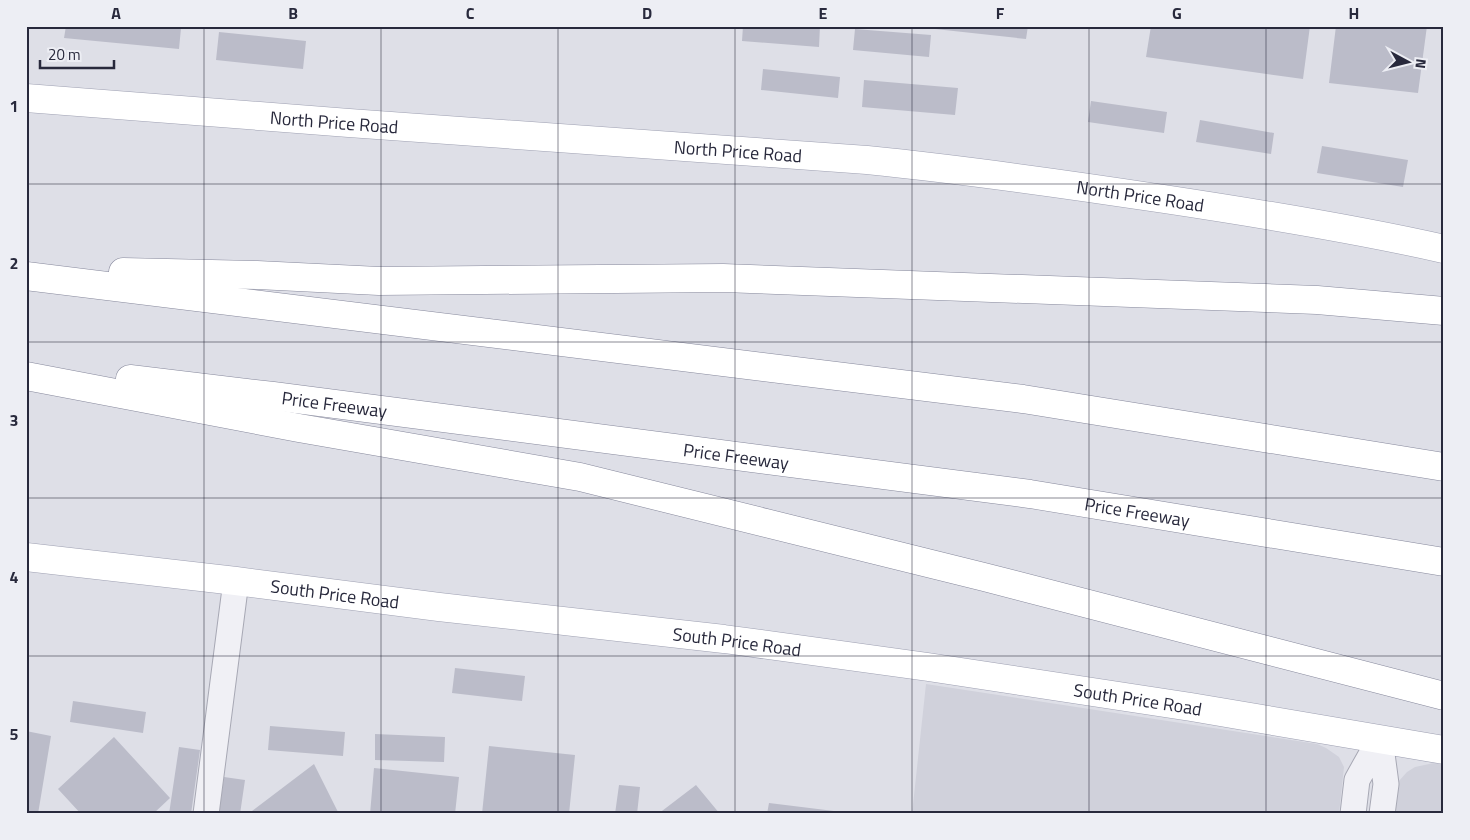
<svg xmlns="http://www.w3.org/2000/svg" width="1470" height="840" font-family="'Titillium Web',sans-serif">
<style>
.built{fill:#d0d1db}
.building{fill:#bbbcc9}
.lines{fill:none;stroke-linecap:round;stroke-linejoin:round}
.minor-casing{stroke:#a7a8b4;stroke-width:27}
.major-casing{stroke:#9ea0b2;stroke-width:29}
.highway-casing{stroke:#86889c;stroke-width:29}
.minor{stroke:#f0f0f5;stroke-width:25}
.major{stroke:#fff;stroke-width:28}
.highway{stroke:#fff;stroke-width:28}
.grid{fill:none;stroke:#28293c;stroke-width:1;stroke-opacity:0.55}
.labels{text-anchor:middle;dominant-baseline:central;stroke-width:4;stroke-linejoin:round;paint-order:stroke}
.street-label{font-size:18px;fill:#28293c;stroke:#edeef4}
.neatline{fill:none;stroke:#28293c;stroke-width:2}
.grid-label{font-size:16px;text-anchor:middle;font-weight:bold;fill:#28293c}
</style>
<rect width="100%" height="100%" fill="#dedfe7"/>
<path class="built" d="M926 684 1317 744 1326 748 1339 757 1344 767 1339 814H912Z
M1434 763 1444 765V814H1390L1398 782 1407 772 1415 767Z"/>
<path class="building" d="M66 26H163L181 28 179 49 64 38Z
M743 26H820L819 47 742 41Z
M926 26H1028L1026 39 926 28Z
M1151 26H1310L1303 79 1146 57Z
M1336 26H1427L1418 93 1329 83Z
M855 29 931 35 929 57 853 50Z
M219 32 306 41 303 69 216 60Z
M763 69 840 77 838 98 761 90Z
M864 80 958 88 955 115 862 107Z
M1091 101 1167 112 1164 133 1088 122Z
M1200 120 1274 133 1271 154 1196 142Z
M1322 146 1408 160 1403 187 1317 173Z
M455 668 525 676 522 701 452 693Z
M73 701 146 712 143 733 70 722Z
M270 726 345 732 343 756 268 750Z
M26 731 51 736 38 814 26 813Z
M375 734 445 737 444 762 375 760Z
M114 737 170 798 153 814H81L58 789Z
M489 746 575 755 569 814H482Z
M179 747 200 750 191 814H169Z
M314 764 339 814H248Z
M374 768 459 777 455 814H370Z
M224 777 245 780 240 814H219Z
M619 785 640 787 637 814H615Z
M696 785 720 814H658Z
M769 803 834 811 833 814H767Z"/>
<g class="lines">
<defs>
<path id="minor" d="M1380 739 1386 784 1382 814
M206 814 236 581
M1353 814 1357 780 1380 739"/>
<g id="major">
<path id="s1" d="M26 98 349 123 867 160C966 170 1065 184 1164 199 1257 213 1351 228 1444 249"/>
<path id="s2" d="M26 557 236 581 439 607 724 639 928 667 1191 707 1444 750"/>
</g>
<g id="highway">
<path d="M123 272 257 275 379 281 723 278 1317 300 1444 311"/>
<path d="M26 276 1023 399 1444 467"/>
<path d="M26 376 299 428 580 477 984 577 1444 696"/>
<path id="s3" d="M130 379 273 396 1030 494 1444 562"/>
</g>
</defs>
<use href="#minor" class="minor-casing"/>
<use href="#major" class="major-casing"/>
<use href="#highway" class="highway-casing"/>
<use href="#minor" class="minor"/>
<use href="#major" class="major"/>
<use href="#highway" class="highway"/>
</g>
<path class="grid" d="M204 26V814M381 26V814M558 26V814M735 26V814M912 26V814M1089 26V814M1266 26V814M26 184H1444M26 342H1444M26 498H1444M26 656H1444"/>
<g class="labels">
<g class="street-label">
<text stroke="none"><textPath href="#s1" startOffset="309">North Price Road</textPath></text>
<text stroke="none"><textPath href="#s1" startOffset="714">North Price Road</textPath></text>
<text stroke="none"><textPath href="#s1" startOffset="1119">North Price Road</textPath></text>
<text stroke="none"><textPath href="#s3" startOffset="206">Price Freeway</textPath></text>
<text stroke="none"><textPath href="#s3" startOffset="611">Price Freeway</textPath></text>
<text stroke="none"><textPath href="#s3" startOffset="1016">Price Freeway</textPath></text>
<text stroke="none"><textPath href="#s2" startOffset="311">South Price Road</textPath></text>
<text stroke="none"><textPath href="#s2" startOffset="716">South Price Road</textPath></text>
<text stroke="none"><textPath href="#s2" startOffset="1121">South Price Road</textPath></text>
</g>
</g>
<rect width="1470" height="840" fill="none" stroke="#edeef4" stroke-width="55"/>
<g transform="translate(1408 62) rotate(97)" stroke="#edeef4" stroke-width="4" paint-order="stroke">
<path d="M0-4L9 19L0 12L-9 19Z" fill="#28293c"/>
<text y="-8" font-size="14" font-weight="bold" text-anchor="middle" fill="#28293c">N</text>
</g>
<path d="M40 60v8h74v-8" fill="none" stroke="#28293c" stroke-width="2.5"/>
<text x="48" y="60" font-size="15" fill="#28293c" stroke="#edeef4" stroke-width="4" paint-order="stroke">20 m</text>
<rect x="28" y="28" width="1414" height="784" class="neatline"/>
<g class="grid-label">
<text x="116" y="19">A</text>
<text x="293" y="19">B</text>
<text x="470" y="19">C</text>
<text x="647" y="19">D</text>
<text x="823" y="19">E</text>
<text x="1000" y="19">F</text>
<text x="1177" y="19">G</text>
<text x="1354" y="19">H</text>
<text x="14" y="112">1</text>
<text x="14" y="269">2</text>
<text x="14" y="426">3</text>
<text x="14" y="583">4</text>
<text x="14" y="740">5</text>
</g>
</svg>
